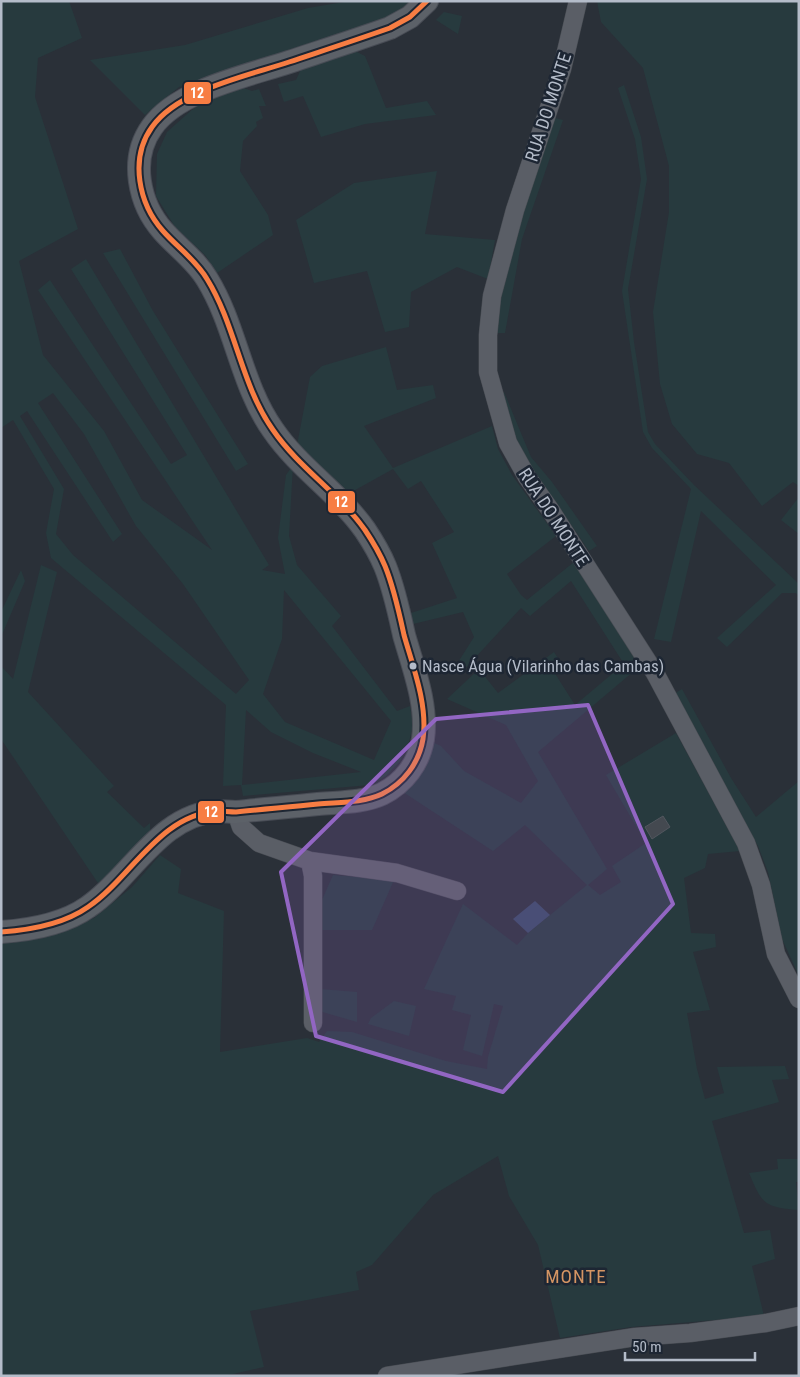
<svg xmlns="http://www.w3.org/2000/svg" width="800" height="1377" font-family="'Roboto Condensed',sans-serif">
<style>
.green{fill:#273a3e;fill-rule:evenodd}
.water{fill:#384963}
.building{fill:#444950;stroke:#52575f}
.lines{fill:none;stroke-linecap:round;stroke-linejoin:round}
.minor-casing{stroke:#484c53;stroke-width:19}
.major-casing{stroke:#484c55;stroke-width:24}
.minor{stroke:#5a5e66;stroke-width:18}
.major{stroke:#5c6168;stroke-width:22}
.bus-1-casing{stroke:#1d2633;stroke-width:9}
.bus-1{stroke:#f77d43;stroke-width:5}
.marked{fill:#9266c3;fill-opacity:0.2;stroke:#9266c3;stroke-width:4;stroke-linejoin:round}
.bus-dot{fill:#b4bcc9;stroke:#1d2633;stroke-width:2}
.labels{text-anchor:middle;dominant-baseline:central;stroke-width:5;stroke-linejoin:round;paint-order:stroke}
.bus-label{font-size:17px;fill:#b4bcc9;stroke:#1d2633;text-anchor:start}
.street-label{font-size:18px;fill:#b4bcc9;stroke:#1d2633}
.neighbourhood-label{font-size:19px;letter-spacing:1px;fill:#d59563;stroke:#1d2633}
.line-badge{stroke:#1d2633;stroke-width:2}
.badge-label{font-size:14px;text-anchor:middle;font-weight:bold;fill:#fff}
</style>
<rect width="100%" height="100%" fill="#2a3038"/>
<path class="green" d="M1 1H69L82 38 38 58 35 97 78 229 19 261 43 355 104 431 142 500 212 550 38 290 50 280 171 464 187 455 71 269 86 259 269 565 262 570 285 574 278 538 286 475 293 465 289 536 297 565 341 616 332 626 397 711 410 706 413 725 409 742 400 761 386 776 370 785 243 796 241 785 223 786 226 705 51 558 46 533 54 489 13 420 1 428ZM53 393 84 434 136 526 183 584 249 680 236 694 73 555 56 534 64 489 20 416 27 411 113 542 122 534 38 403ZM284 590 391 721 374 760 285 722 263 694 282 639ZM246 710 271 732 313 753 361 772 242 785Z
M350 1H414L381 23 179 87 145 115 90 60 185 45 308 8Z
M597 1H799V486L793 482 762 506 729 463 697 454 672 424 660 384 653 312 669 212V166L643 68 601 22Z
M444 12 462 16 458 34 436 20Z
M351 49 365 56 386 108 427 101 436 115 365 124 321 137 303 96 284 102 278 84 296 80 302 67Z
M624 85 641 137 647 179 628 289 634 342 648 432 655 444 694 485 799 584V596L796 593H782L727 647 717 638 776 585 701 511 671 642 654 639 691 489 652 448 643 432 622 291 641 179 635 139 618 88Z
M241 87 252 91 259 89 266 106H259L263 118 256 122 257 126 243 141 240 171 268 215 273 235 217 273 205 255 175 227 156 196 157 154 167 132 203 100Z
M555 118 563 120 522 239 505 333H497C502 259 531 188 555 118Z
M437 171 425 234 495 240 488 279 457 267 411 292 409 327 385 332 367 271 314 283 296 220 354 183Z
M120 249 153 311 248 464 236 471 103 253Z
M386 347 397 390 433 385 436 398 364 426 393 468 492 426 498 449 512 475 556 536 507 574 521 595 527 600 574 562 640 666 538 752 607 869 588 885 600 895 621 882 612 866 646 843 606 775 676 733 740 851 708 854 705 868 684 878 691 933 715 934 716 947 693 952 710 1010 687 1013 697 1069 705 1099 724 1093 717 1067 785 1066 789 1079 772 1080 779 1102 712 1121 744 1233 770 1230 775 1259 752 1266 764 1316 631 1327 560 1338 538 1245 509 1196 498 1156 433 1195 372 1265 356 1272 359 1290 250 1311 264 1367 224 1376H1V943L47 935 94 918 132 887 160 855 181 869 178 893 224 911 220 1052 307 1038 319 1042 327 1031 352 1032 446 1061 487 1069 488 1057 503 1006 494 1004 482 1056 463 1050 471 1015 452 1010 456 996 424 989 463 904 517 945 528 933 587 885 525 825 493 851 403 792 422 773 434 743 441 746 464 771 521 803 538 781 506 725 447 699 479 669 498 693 554 652 561 663 554 672 575 705 624 664 571 581 530 616 521 608 461 673 455 667 474 637 463 612 413 624 411 613 457 598 432 543 454 532 421 481 408 489 393 469 348 494 297 445 310 377 322 366ZM663 816 670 827 652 838 645 827Z
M504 392 531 457 552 482 597 546 589 551 525 457 514 434 499 393Z
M799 497V534L781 520Z
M41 565 57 572 28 692 114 786 107 792 144 828 150 823V833L100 886 1 739V666L13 679Z
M21 570 25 581 1 637V612Z
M682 689 731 778 756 817 799 781V976L782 939 768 872 758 846 674 694Z
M333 875 394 880 372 930H321L322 900Z
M320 989 357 992V1022L319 1011Z
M394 1001 416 1006 409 1036 368 1024 371 1018Z
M777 1159H799V1182H796L799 1210C764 1207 762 1204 749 1173L778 1169Z"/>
<path class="water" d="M535 901 550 915 528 933 513 919Z"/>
<path class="building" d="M663 816 670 827 652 839 645 827Z"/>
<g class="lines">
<defs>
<path id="minor" d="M578 1 562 69 515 210 492 296 488 335V372L508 443 527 477 551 511 655 673 746 843 761 885 776 954 799 999
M236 812 241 827 259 843 310 861 397 873 457 891
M310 861 313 876V1023
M387 1376 635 1337 690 1333 766 1323 799 1316"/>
<path id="major" d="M1 932C30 930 64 924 88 907 131 878 159 815 217 811 223 811 230 812 236 812 263 809 291 807 318 804 339 802 363 803 382 794 404 783 419 763 423 739 428 705 413 667 404 635 399 612 394 588 385 566 380 554 373 542 365 530 339 493 299 468 273 430 241 385 236 326 207 279 196 260 177 247 163 231 139 204 129 159 152 127 178 90 247 76 289 62 322 51 356 40 390 28L410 17 427 1"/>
</defs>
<use href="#minor" class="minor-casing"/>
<use href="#major" class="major-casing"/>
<use href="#minor" class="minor"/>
<use href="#major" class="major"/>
<defs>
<path id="bus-1" d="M1 932C30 930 64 924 88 907 131 878 159 815 217 811 223 811 230 812 236 812 263 809 291 807 318 804 339 802 363 803 382 794 404 783 419 763 423 739 428 705 413 667 404 635 399 612 394 588 385 566 380 554 373 542 365 530 339 493 299 468 273 430 241 385 236 326 207 279 196 260 177 247 163 231 139 204 129 159 152 127 178 90 247 76 289 62 322 51 356 40 390 28L410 17 427 1"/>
</defs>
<use href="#bus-1" class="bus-1-casing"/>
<use href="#bus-1" class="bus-1"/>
</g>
<path class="marked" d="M588 705 673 904 503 1092 316 1036 281 872 436 719Z"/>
<circle class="bus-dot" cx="413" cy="666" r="4.5"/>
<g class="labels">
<g class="bus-label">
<text x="422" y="666">Nasce Água (Vilarinho das Cambas)</text>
</g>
<g class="street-label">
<text transform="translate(548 107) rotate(-72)">RUA DO MONTE</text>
<text transform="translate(554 517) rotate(57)">RUA DO MONTE</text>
</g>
<g class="neighbourhood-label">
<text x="576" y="1276">MONTE</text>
</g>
</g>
<g class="line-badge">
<rect x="183" y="81" width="29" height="24" rx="5" fill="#f77d43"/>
<rect x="327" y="490" width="29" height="24" rx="5" fill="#f77d43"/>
<rect x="197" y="800" width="28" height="24" rx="5" fill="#f77d43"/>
</g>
<g class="badge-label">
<text x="197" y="98">12</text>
<text x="341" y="507">12</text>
<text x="211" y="817">12</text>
</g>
<rect width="800" height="1377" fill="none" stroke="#b4bcc9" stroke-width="5"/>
<path d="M625 1352v8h130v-8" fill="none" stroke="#b4bcc9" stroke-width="2.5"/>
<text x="632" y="1352" font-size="15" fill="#b4bcc9" stroke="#1d2633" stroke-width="4" paint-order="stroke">50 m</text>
</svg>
